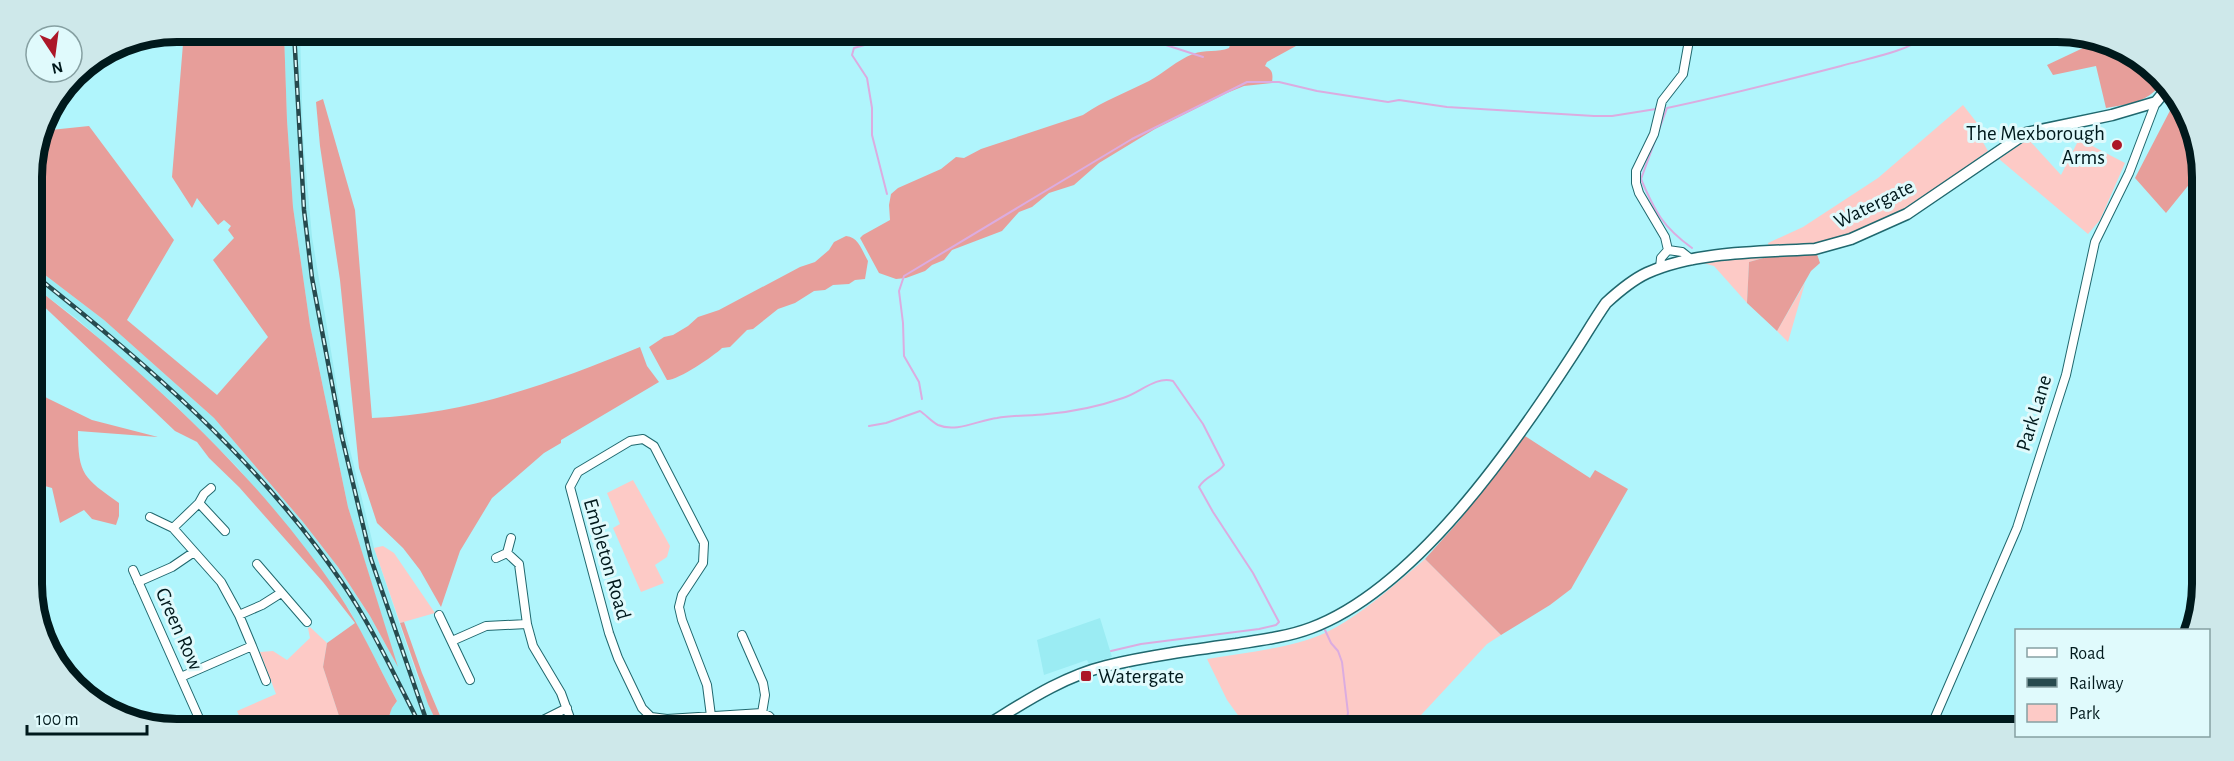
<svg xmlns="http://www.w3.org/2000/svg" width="2234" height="761" font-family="'Alegreya Sans',sans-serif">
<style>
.built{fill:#9becf3}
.green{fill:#fdcac6}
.forest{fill:#e79e9a}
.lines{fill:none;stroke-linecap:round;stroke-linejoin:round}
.stream{stroke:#dbace0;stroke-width:2}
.minor-casing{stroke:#20686e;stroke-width:10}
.secondary-casing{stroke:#20686e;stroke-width:13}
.minor{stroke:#fff;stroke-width:8}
.secondary{stroke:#fff;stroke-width:10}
.rail-casing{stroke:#274a4e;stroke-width:4.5}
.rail{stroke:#e0fafc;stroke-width:2;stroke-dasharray:7;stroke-linecap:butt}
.poi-dot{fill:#ac1728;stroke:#e0fafc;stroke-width:2}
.labels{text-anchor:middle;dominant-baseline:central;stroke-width:6;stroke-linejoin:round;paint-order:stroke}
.poi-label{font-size:21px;fill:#00191c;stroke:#e0fafc;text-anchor:end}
.street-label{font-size:21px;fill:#00191c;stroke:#e0fafc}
.rim{fill:none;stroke:#00191c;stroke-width:8}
</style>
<rect width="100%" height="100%" fill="#b0f5fc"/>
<path class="built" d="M284 32H300L303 136 312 237 342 417 374 548 417 676 438 725H389L387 722 392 708 397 701 350 611 300 543 238 468 174 404 77 319 32 285V265L104 320 214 418 303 522 338 567 370 616 396 663 348 507 310 325 293 207 287 120Z
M1100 618 1112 657 1089 664 1087 660 1044 675 1037 640Z"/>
<path class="green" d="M1963 105 1981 128 1977 132 1988 151C1939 186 1892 223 1833 240 1813 246 1790 246 1769 247L1768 243 1803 227 1878 178Z
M2028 139 2061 175 2079 139 2125 163 2100 220 2088 234 1999 159Z
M1767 257 1749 262 1747 303 1714 266 1703 263 1725 259Z
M1805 283 1788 342 1777 331Z
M633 480 670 546 667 557 655 565 664 583 641 592 613 528 620 524 607 493Z
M383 546 394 553 435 613 400 623 374 548Z
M1425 559 1501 635 1487 644 1409 728 1247 727 1245 725 1227 700 1207 659C1245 652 1289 649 1325 633 1362 615 1394 585 1425 559Z
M310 627 327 643 323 667 342 725H243L237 711 276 694 260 652 273 651 287 660 310 638 308 628Z"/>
<path class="forest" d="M184 32H284L287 120 293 207 310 325 348 507 398 667 370 616 338 567 303 522 214 418 104 320 32 265V168L41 131 89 126 174 240 127 320 217 395 268 337 213 260 234 238 228 230 231 226 224 220 218 225 197 198 192 208 172 177Z
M1238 34H1307L1296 46 1267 62 1265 66C1273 70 1273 74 1272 83L1244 86 1227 93 1155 129 1099 163 1074 185 1049 193 1032 207 1019 212 1002 231 952 250 944 260 932 265 925 271 906 278 896 279 879 273 860 238 863 235 890 220 889 205 891 194 898 188 941 169 956 157 964 158 981 149 1083 115C1103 101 1127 92 1149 81 1164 73 1177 60 1193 54 1205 49 1218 53 1229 48L1233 36Z
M2100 40 2164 80C2150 102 2130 104 2106 108L2096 66 2053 75 2047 65Z
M323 99 355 210 372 418C468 414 552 383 640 347L647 366 659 382 561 440V443L544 453 492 498 460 551 441 607 420 570 403 548 377 523 359 468 340 280 320 146 316 102Z
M2175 101 2200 149V171L2166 213 2135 178Z
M846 236C859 237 862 251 868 261L865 279 855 280 849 284 833 285 825 290 814 291 795 303 778 309 753 329 747 330 730 347 722 348C714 356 677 381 667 380L649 347 664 337 673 335 688 326 698 317 719 310 800 267 815 262 829 250 834 242Z
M1817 254 1820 263 1811 271 1777 331 1747 303 1749 262 1767 257Z
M32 285C147 373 256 473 338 593 361 627 378 666 397 701L392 708 387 722 389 725H342L323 667 327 643 355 623 323 582 239 487 209 458 197 442 175 431 33 296Z
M33 387 47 398 92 420 158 437 78 431C78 475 84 478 119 503V516L116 525 92 519 84 510 60 523 52 488 34 483Z
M1525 436 1590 478 1595 470 1628 489 1571 589 1550 605 1501 635 1425 559 1459 521Z
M404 622 422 673 444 725H438L428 704 400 623Z"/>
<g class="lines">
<path class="stream" d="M1132 34 1203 57
M887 194 872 135V108L867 78 852 55 854 48 906 33
M1692 248C1663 227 1655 212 1641 179L1667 108C1725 96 1783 81 1841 66 1869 58 1903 53 1927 36
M922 399 919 382 904 356 903 323 899 291 904 276 1132 139 1247 82H1279L1317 91 1388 102 1399 100 1447 107 1594 116H1612L1656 109
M869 426 886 423 920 411C926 415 932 422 938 425 956 433 979 420 997 418 1013 415 1030 416 1047 414 1071 412 1100 406 1123 398 1140 393 1155 376 1173 381L1203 424 1224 465C1217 475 1205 476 1199 487L1213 512 1253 573 1279 622 1276 625 1259 629 1141 644 1111 651
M1325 630 1331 643 1338 651 1342 662 1348 713 1345 727"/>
<defs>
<path id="minor" d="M1690 35 1683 74 1662 101 1654 134 1636 171V183L1639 193 1665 237 1668 250 1682 252 1692 260
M1660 268 1661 258 1668 250
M199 503 225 531
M150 517 173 528 221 582 239 615 252 646 181 677
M173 528 199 503 204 494 211 488
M507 553 519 564 527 624 533 646 561 693 570 718 571 726
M496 558 507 553 511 538
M257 564 307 622
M133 570 202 725
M138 582 172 567 194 552
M239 615 262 605 281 593
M439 615 470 680
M742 635 763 683 765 695 762 713
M452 641 486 626 527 624
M252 646 266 681
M711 716 707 685 682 620 679 607 682 595 703 563 704 543 654 446 643 439 630 441 578 472 570 487 609 633 618 658 642 708 651 717 667 719 762 713 769 716 778 726
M533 725 567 708
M1930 729 2017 528 2066 375 2095 242 2129 173 2156 102"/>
<path id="secondary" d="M984 727C1022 704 1061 677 1106 666 1148 656 1192 650 1236 644 1261 640 1287 637 1311 628 1415 589 1513 447 1572 356 1584 338 1594 320 1606 303 1619 291 1632 280 1647 273 1695 251 1762 252 1815 249L1851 239 1907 214 2026 133 2112 115 2156 102 2169 86"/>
</defs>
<use href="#minor" class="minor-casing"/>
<use href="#secondary" class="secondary-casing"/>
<use href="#minor" class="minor"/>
<use href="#secondary" class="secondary"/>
<defs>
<path id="rail" d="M294 32 304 210 312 278 342 437 371 559 428 725
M32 273C145 362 260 462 341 581 372 626 395 677 420 725"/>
</defs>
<use href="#rail" class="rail-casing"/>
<use href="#rail" class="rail"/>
</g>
<g class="poi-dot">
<circle cx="2117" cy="145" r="6"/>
<rect x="1080" y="670" width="12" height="12" rx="3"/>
</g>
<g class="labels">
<g class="poi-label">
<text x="2105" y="133">The Mexborough<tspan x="2105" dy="24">Arms</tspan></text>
<text x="1098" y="676" text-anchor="start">Watergate</text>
</g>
<g class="street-label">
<text transform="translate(1874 204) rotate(-26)">Watergate</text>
<text transform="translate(2034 413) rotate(-73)">Park Lane</text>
<text transform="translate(607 559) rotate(74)">Embleton Road</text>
<text transform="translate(179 629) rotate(66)">Green Row</text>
</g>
</g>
<path d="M0 0H2234V761H0ZM177 42H2057A135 135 0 0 1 2192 177V584A135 135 0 0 1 2057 719H177A135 135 0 0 1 42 584V177A135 135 0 0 1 177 42Z" fill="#cee8ea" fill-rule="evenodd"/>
<path class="rim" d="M177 42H2057A135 135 0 0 1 2192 177V584A135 135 0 0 1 2057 719H177A135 135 0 0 1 42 584V177A135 135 0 0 1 177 42Z"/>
<rect x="2015" y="629" width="195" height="108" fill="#e0fafc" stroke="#86a0a2" stroke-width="1.5"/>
<rect x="2027" y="648" width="30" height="9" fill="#ffffff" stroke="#86a0a2" stroke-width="1.5"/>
<text x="2069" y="659" font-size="18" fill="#00191c">Road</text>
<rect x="2027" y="678" width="30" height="9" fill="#274a4e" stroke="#86a0a2" stroke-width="1.5"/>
<text x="2069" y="689" font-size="18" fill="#00191c">Railway</text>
<rect x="2027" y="704" width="30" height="18" fill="#fdcac6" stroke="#86a0a2" stroke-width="1.5"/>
<text x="2069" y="719" font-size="18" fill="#00191c">Park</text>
<g transform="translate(54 54) rotate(167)"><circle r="28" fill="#e0fafc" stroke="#86a0a2" stroke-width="1.5"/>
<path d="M0-4.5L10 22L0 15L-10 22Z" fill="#ac1728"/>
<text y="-9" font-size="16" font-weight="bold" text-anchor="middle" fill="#00191c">N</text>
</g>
<path d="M27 725v9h120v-9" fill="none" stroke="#00191c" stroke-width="3"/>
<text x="36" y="725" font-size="18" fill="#00191c" stroke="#e0fafc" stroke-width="4.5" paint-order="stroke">100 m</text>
</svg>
